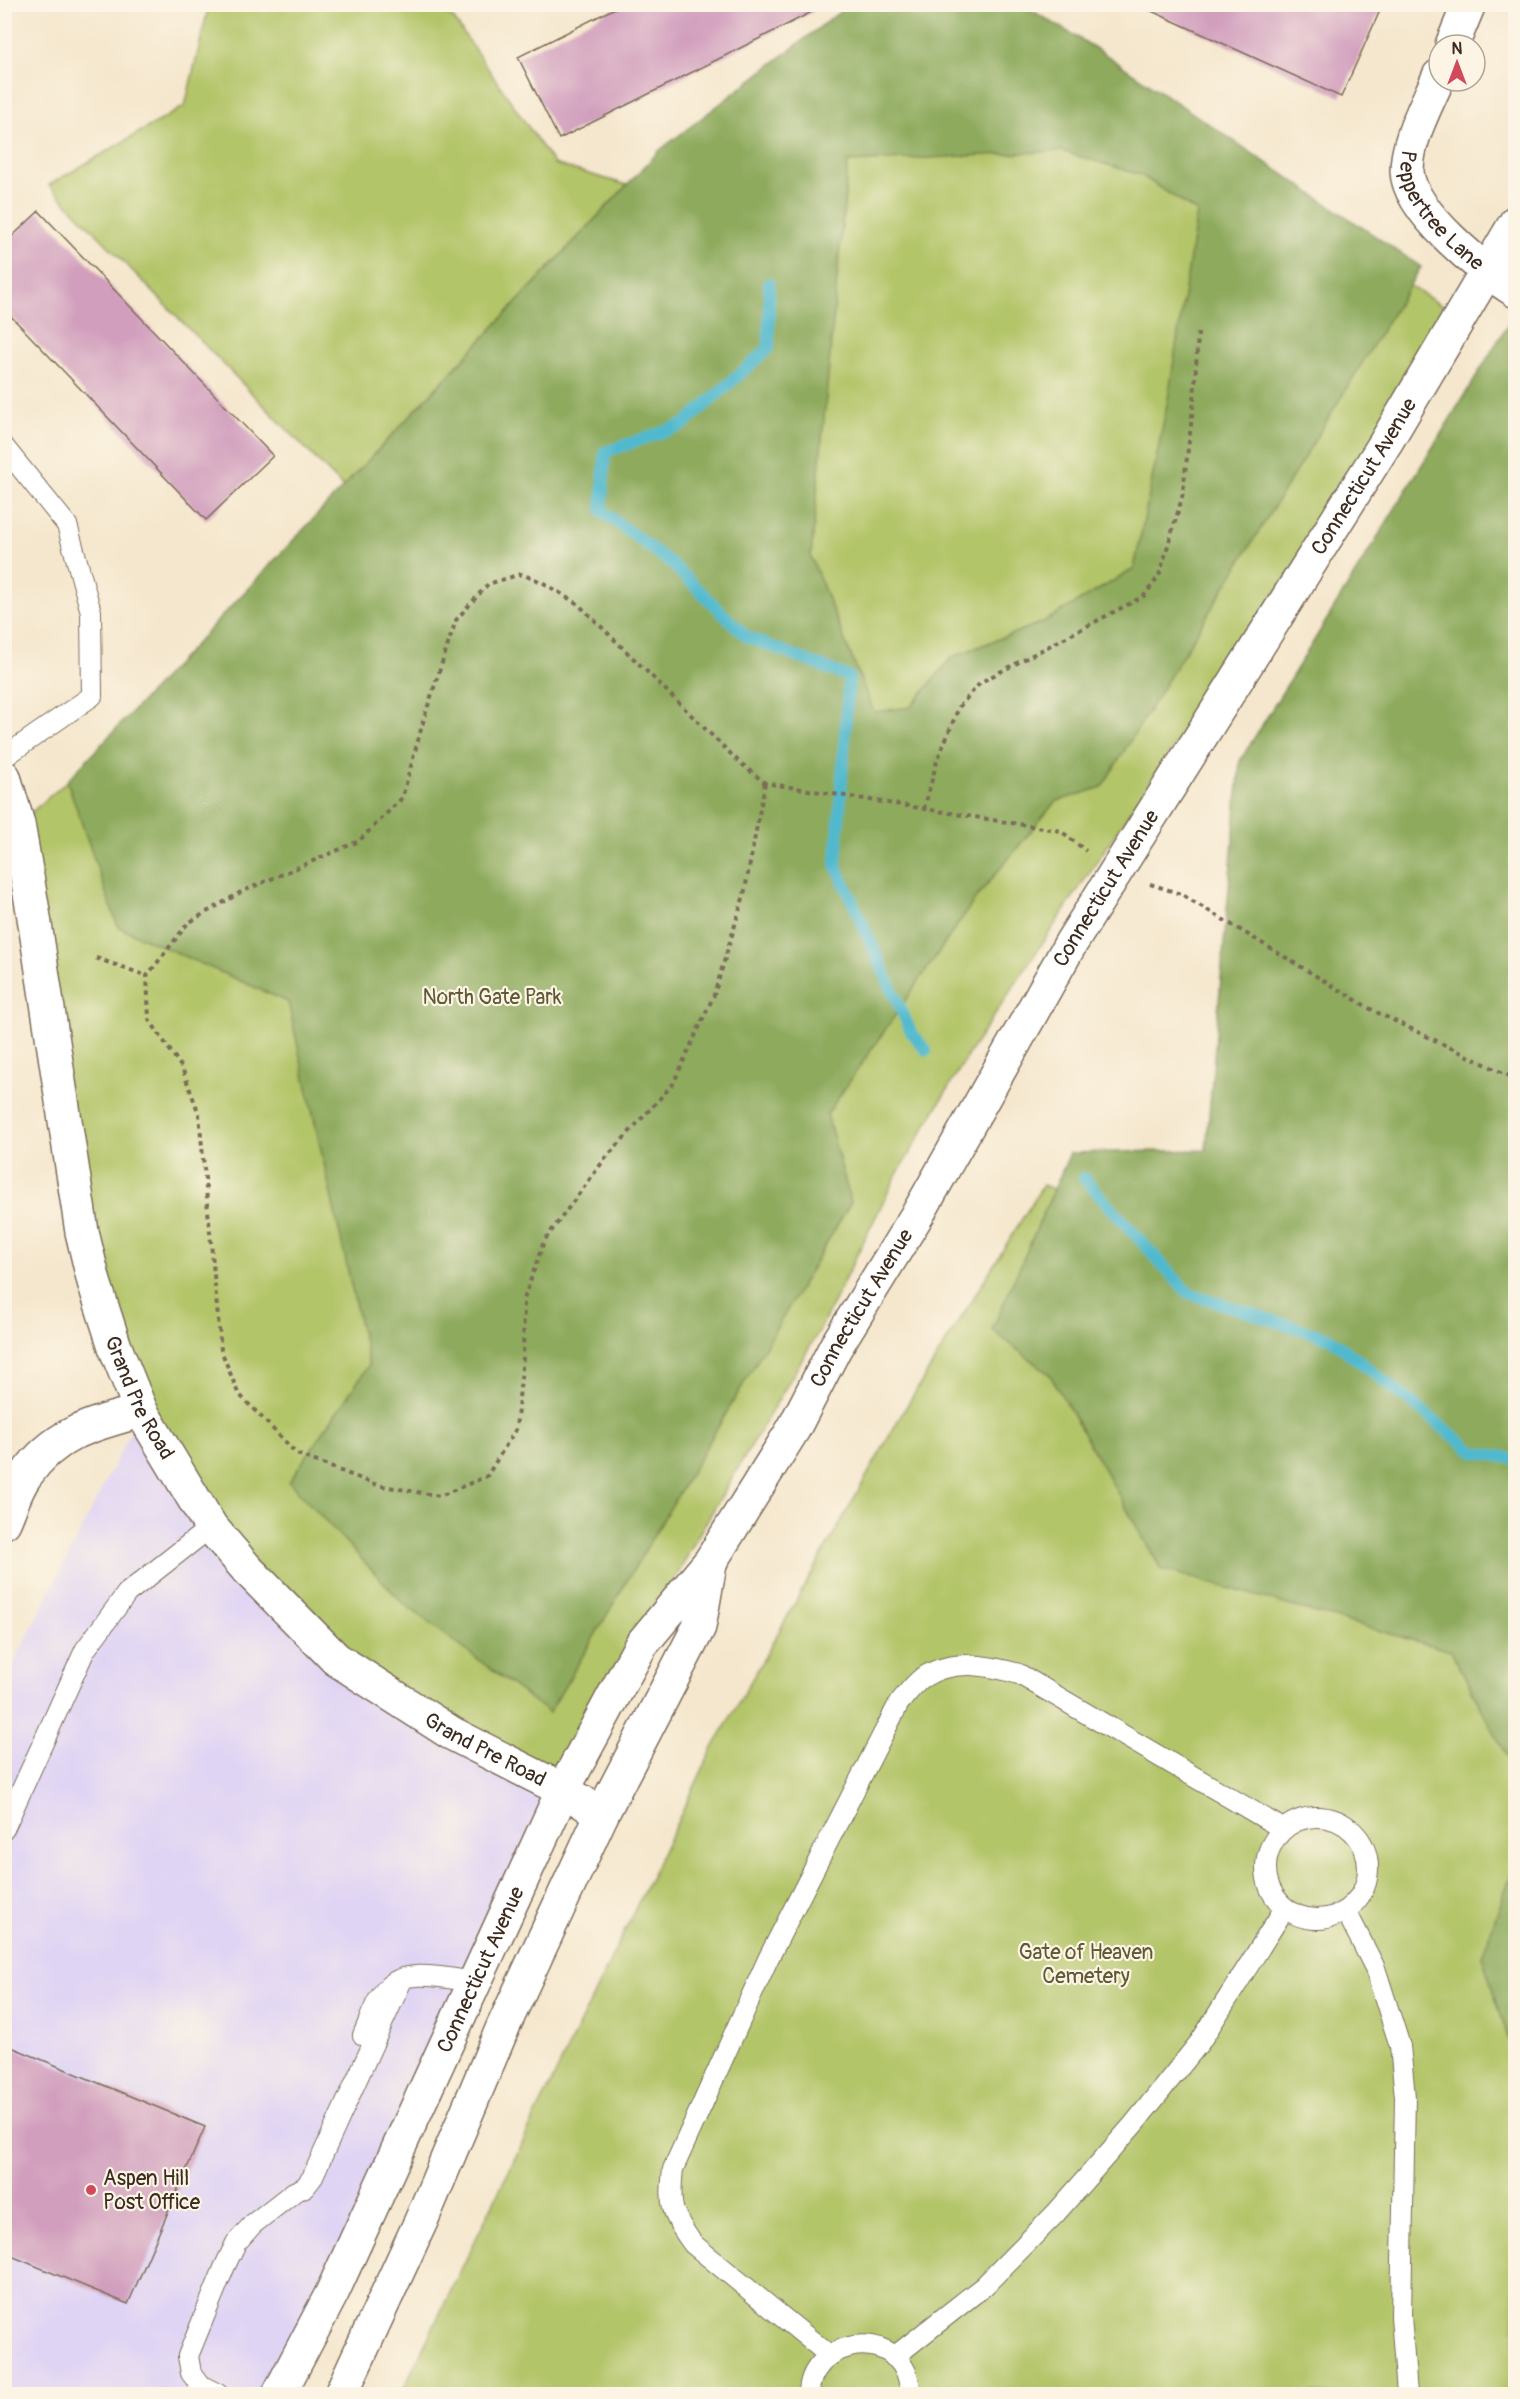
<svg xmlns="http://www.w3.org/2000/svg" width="1520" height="2399" font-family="Pangolin,sans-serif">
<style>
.built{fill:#e0d4f4}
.green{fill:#b3c569;stroke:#777844;stroke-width:1.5}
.forest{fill:#8eaa5d;stroke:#646a3e;stroke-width:1.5;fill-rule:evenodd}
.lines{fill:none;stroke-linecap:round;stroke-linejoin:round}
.stream{stroke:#51b9ce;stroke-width:12}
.building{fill:#d19fbd}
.lane-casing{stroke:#7c6c5b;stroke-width:22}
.street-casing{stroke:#7c6c5b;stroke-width:36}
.secondary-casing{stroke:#7c6c5b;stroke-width:36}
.path{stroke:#7c6c5b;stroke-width:4;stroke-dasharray:4.5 4.5;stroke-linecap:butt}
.lane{stroke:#fff;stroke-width:20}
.street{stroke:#fff;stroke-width:33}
.secondary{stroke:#fff;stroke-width:33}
.poi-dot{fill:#d1495b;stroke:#fcf5e5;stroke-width:2}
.labels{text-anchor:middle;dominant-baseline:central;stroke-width:4.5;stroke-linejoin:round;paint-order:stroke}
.street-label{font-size:21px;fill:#3b2a1e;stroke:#fcf5e5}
.park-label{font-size:21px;fill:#5f5834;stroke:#fcf5e5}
.poi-label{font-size:21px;fill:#3b2a1e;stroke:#fcf5e5;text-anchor:start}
</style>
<rect width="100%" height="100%" fill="#fcf5e5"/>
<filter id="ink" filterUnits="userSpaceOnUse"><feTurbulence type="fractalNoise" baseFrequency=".0167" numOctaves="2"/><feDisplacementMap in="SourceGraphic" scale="12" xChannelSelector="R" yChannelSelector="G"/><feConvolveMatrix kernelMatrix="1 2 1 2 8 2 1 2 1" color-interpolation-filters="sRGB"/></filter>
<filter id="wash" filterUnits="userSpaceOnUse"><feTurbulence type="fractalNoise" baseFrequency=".008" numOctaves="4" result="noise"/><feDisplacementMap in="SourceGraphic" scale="24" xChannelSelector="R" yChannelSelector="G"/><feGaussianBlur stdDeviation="1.35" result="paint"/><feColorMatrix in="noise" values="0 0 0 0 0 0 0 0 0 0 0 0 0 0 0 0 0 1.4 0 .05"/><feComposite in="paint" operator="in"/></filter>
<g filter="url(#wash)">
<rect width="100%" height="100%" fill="#f5e7cd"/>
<path class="built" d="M141 1411 563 1790 279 2394H5L4 1683Z"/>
<path class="green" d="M209 5H431L453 18 554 164 627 185 343 487 49 185 185 106Z
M959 5 1460 317 969 1053 896 1176 819 1331 699 1534 563 1790 451 1733 247 1569 115 1347 18 824Z
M1043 1185 1515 1371V2394H401L713 1748 903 1412Z"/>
<path class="forest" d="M850 4 1023 5 1100 51 1421 267 1102 787 1055 802 976 898 827 1114 851 1202 549 1713 403 1603 289 1482 369 1365 288 1002 118 927 67 781 660 150ZM1062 151 1141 175 1197 212 1167 405 1134 569 1043 622 952 657 911 707 874 712 811 557 848 162Z
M1512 318 1516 320 1515 1772 1451 1651 1161 1569 1050 1375 992 1330 1070 1153 1206 1150 1240 761Z
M1515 1863V2059L1482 1956Z"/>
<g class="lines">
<path class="stream" d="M769 283V348L683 425 605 452 602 511 672 564 747 637 849 677 836 865 911 1032 926 1050
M1084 1178 1188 1293 1331 1339 1474 1452 1516 1459"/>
</g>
<g id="blocks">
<path class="building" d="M623 4H810L814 11 559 139 518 57Z
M1136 4H1383L1341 97Z
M39 211 273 456 206 520 4 309V244Z
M4 2044 205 2127 128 2304 4 2253Z"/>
</g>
</g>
<g filter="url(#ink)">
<use href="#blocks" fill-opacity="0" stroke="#7c6c5b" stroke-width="1.5"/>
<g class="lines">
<defs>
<path id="lane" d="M4 447 67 525 91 612 92 696 4 757
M1266 1868a51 51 0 1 1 102 0a51 51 0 1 1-102 0Z
M4 1829 85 1650 127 1593 211 1527
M1346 1911 1375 1968 1400 2046 1405 2097 1401 2316 1407 2394
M363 2035C370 2019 375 2002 386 1989 405 1966 449 1979 475 1982
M829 2355 693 2244C671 2213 669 2206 673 2169L768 1959 899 1703C906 1695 914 1684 922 1678 953 1658 987 1665 1019 1674L1283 1829
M894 2357 984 2286 1056 2213 1133 2125 1200 2042 1285 1908
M218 2394 200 2385 191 2373 188 2356 224 2268 236 2243 253 2224 294 2192 305 2187 312 2178 403 1978
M809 2394C809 2345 884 2325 906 2372 909 2379 910 2387 911 2394"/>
<g id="street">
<path d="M1452 45 1469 4"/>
<path id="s1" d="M1439 76C1427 105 1407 139 1407 171 1408 211 1484 271 1516 291"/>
<path d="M4 1522C11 1507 16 1488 26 1475 56 1432 94 1424 141 1411"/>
</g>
<g id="secondary">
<path id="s2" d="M4 777 18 824 33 911 82 1232 94 1282 115 1347 141 1411 211 1527 247 1569 336 1659 451 1733 563 1790 602 1814"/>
<path id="s3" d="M279 2394 332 2293 563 1790 641 1645 710 1562 794 1428 835 1348 919 1212 1071 943 1386 442 1516 222"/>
<path d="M341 2394 421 2221 503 2027 602 1814 699 1627 710 1564"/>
</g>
</defs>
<use href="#lane" class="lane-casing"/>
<use href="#street" class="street-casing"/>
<use href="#secondary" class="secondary-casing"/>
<path class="path" d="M765 783 744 895 714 995 673 1084 604 1160 544 1241 524 1299 523 1358 516 1429 487 1476 440 1496 377 1485 297 1454 238 1393 221 1350 199 1114 182 1068 149 1019 147 976 188 923 241 892 359 841 402 798 425 715 456 620 488 584 521 574 542 582 578 604 738 761 765 783 1061 831 1086 851
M924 809 937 761 959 707 981 682 1144 596 1159 576 1182 498 1194 400 1198 333
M1150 884 1181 894 1374 1011 1516 1079
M96 958 147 976"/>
<use href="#lane" class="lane"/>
<use href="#street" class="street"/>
<use href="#secondary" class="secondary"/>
</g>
</g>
<circle class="poi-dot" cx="91" cy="2190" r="6"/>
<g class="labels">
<g class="street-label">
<text stroke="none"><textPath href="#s1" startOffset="152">Peppertree Lane</textPath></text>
<text stroke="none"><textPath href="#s3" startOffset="2208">Connecticut Avenue</textPath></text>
<text stroke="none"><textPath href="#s3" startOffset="1722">Connecticut Avenue</textPath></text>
<text stroke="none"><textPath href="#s3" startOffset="1236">Connecticut Avenue</textPath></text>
<text stroke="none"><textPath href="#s2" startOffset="638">Grand Pre Road</textPath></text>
<text stroke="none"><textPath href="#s2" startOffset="1143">Grand Pre Road</textPath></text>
<text stroke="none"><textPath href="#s3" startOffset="470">Connecticut Avenue</textPath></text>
</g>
<g class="park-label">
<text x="492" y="997">North Gate Park</text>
<text x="1086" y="1952">Gate of Heaven<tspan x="1086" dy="24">Cemetery</tspan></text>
</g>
<g class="poi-label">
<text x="103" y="2178">Aspen Hill<tspan x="103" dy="24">Post Office</tspan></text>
</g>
</g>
<rect width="1520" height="2399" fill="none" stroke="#fcf5e5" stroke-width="24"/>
<g transform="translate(1457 63)"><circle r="28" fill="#fcf5e5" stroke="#afa495" stroke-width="1.5"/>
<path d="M0-4.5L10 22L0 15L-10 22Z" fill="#d1495b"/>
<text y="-9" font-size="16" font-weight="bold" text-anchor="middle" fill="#3b2a1e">N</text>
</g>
</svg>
